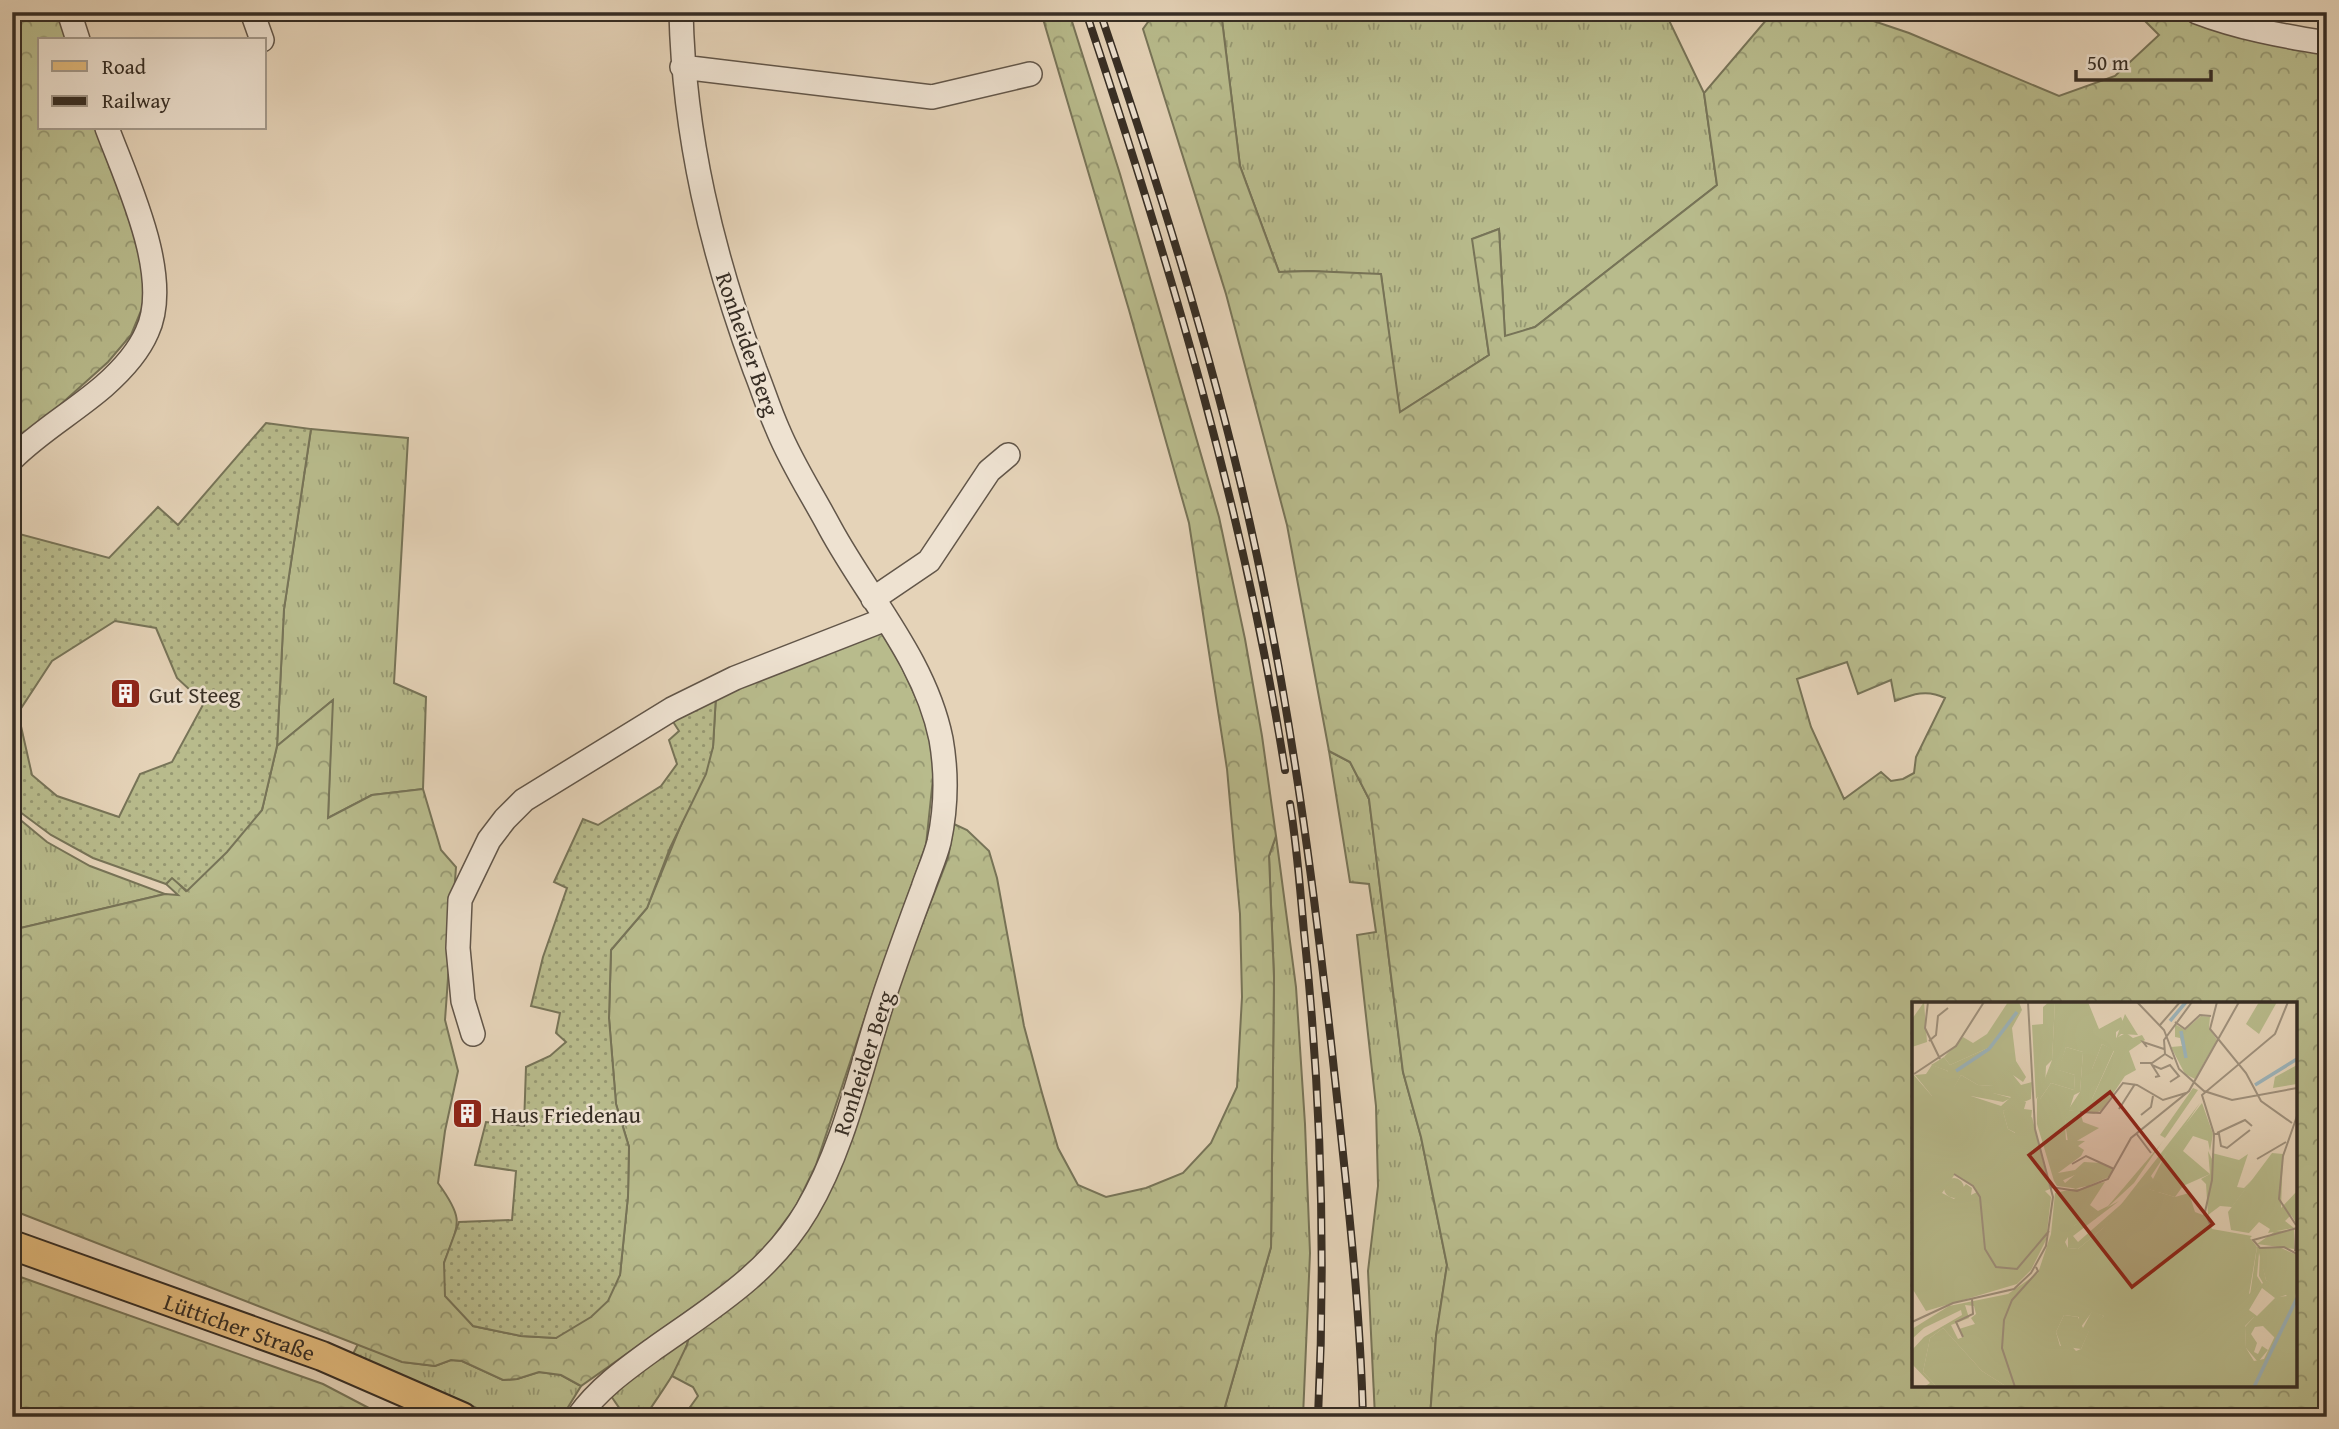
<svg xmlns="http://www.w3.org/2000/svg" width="2339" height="1429" font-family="'Gentium Book Plus',serif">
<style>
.grass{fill:url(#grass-tufts);stroke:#777458;stroke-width:2}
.forest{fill:url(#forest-crowns);stroke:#777458;stroke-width:2;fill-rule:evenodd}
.garden{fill:url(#garden-dots);stroke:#777458;stroke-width:2;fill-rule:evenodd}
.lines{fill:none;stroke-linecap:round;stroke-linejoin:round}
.minor-casing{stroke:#625649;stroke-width:26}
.major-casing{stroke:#362d24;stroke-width:32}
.minor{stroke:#eee2d1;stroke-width:23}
.major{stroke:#e2ba7c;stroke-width:28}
.rail-casing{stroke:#362d24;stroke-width:8}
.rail{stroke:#eee2d1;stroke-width:5;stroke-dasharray:16;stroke-linecap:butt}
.labels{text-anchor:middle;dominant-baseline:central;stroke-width:5;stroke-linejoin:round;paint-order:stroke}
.street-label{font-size:23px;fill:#362d24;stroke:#eee2d1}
.poi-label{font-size:23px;fill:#362d24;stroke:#eee2d1;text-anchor:start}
.inset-river{fill:none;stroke:#9cb4bb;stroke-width:3.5}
.inset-road{fill:none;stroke:#9f917d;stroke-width:2}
.view{fill:#8f2418;fill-opacity:0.15;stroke:#8f2418;stroke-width:3.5}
.inset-edge{fill:none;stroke:#362d24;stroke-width:3.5}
</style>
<defs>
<pattern id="grass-tufts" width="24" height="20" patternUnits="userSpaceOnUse" patternTransform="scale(1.75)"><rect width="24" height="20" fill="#b8bb8c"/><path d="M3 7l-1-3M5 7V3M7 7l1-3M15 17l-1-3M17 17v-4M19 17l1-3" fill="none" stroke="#969872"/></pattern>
<pattern id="forest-crowns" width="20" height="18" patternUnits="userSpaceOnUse" patternTransform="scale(1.75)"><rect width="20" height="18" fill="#b8bb8c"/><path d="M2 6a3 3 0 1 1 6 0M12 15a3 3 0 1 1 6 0" fill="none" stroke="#969872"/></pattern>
<pattern id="garden-dots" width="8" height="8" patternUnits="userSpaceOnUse" patternTransform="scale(1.75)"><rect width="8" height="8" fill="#b8bb8c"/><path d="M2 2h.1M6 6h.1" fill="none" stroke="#969872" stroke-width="1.8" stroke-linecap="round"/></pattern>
</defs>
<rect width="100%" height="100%" fill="#e5d3b8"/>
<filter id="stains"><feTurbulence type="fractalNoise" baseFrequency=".00286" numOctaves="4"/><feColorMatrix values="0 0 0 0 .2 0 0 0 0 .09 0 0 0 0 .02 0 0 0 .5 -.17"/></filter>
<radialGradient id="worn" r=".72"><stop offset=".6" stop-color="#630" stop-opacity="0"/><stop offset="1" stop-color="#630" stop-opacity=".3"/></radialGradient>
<path class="grass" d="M1221 12H1665L1704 93 1717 185 1535 327 1505 337 1499 229 1473 239 1489 355 1399 413 1381 275 1310 271 1279 272 1240 166Z
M311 429 408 438 394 683 426 697 423 789 372 795 328 818 332 701 277 746 284 609Z
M1329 751 1350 762 1369 799 1403 1072 1421 1137 1447 1265 1436 1336 1430 1417H1375L1368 1271 1378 1186 1376 1106 1357 935 1376 932 1369 884 1350 882Z
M12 813 47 842 90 866 165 894 12 930Z
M1276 836 1296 987 1305 1124 1310 1253 1303 1417H1222L1271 1247 1274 978 1269 856Z
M689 1337C683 1365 662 1390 647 1414L640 1417H629L620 1409 611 1396 630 1379Z
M358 1344 403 1362 435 1366 451 1360 462 1361 503 1380 517 1379 539 1372 561 1375 581 1386 562 1417H496L433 1388 352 1356Z"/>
<path class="forest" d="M12 12H63L72 40H40V128H101L144 268 143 306 131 335 108 362 12 448Z
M1041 12H1069L1120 174 1219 517 1245 639 1262 736 1276 836 1269 856 1274 978 1271 1247 1222 1417H683L698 1396 693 1387 672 1376 687 1345 689 1337 784 1257 896 991 948 858 954 824 967 830 989 851 997 878 1024 1026 1042 1093 1058 1148 1078 1185 1106 1197 1146 1188 1183 1173 1211 1143 1237 1087 1242 997 1240 914 1227 769 1189 523 1129 310Z
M1153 12H1221L1240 166 1279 272 1310 271 1381 274 1400 412 1489 355 1472 239 1499 229 1505 336 1535 327 1717 185 1704 93 1773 12H1847L1909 33 2059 96 2115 76 2159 35 2136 12H2172L2224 32 2295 50 2327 53V1417H1430L1436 1336 1447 1265 1421 1137 1403 1072 1369 799 1350 762 1329 751 1287 525 1226 294 1143 29 1153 15ZM1847 662 1858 694 1891 680 1895 701C1913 694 1927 689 1945 698L1916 757 1914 773 1903 779 1891 781 1881 772 1844 799 1811 727 1797 679ZM1914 1004H2295V1385H1914Z
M879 628 898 659 922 711 930 742 934 769 926 845 876 984 816 1165 796 1206 768 1244 737 1276 581 1386 561 1375 539 1372 517 1379 503 1380 462 1361 451 1360 435 1366 402 1362 12 1210V930L165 894 178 895 166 884 172 877 186 891 262 810 277 746 333 700 328 818 372 795 423 789 441 850 456 867 445 1020 458 1071 445 1131 438 1183C465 1220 459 1223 444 1263L473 1326 521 1336 556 1338 620 1275 628 1196 629 1147 616 1104 609 1018 611 950 647 908 713 747 716 695Z
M12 1274 323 1384 386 1417H12Z"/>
<path class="garden" d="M266 423 311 429 284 609 277 746 262 810 227 852 187 891 172 878 166 884 93 858 51 835 12 806V532L109 558 158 507 178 525ZM115 621 156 628 177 678 204 703 172 762 140 774 119 817 57 796 32 775 18 713 52 661Z
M716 695 713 747 706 774 670 848 647 908 611 950 609 1018 616 1104 629 1147 628 1196 620 1275 608 1301 591 1317 556 1338 521 1336 473 1326 445 1296 444 1263 459 1222 512 1220 516 1171 475 1165 486 1122 524 1126 526 1067 550 1056 566 1042 556 1033 560 1013 531 1006 543 957 567 888 554 882 583 819 598 825 661 786 677 764 669 740 679 731 670 717Z"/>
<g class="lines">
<defs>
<path id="minor" d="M69 12 78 40
M252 12 262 40
M2197 12C2239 28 2282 36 2327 43
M682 67 932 97 1030 74
M12 459C40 431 74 412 104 386 121 371 138 353 147 332 173 277 127 182 107 128
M873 599 929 561 989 471 1008 455
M473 1034 463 1001 458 948 460 900 489 840 505 819 524 800 672 709 735 678 886 619
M578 1417C599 1388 626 1369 655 1348 713 1307 770 1273 807 1210 847 1142 862 1060 888 985 899 953 911 920 923 888 928 873 935 858 939 842 946 809 947 773 941 739 925 660 868 598 830 528 813 496 792 464 778 430 769 410 763 390 755 370 712 253 684 137 681 12"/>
<g id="major">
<path id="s1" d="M12 1245 322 1356 462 1417"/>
</g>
</defs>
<use href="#minor" class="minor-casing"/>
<use href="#major" class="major-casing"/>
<use href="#minor" class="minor"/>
<use href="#major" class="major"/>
<defs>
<path id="rail" d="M1086 12C1169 261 1244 511 1285 770
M1100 12C1157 180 1211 351 1250 524 1291 707 1315 893 1335 1079 1347 1191 1360 1304 1363 1417
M1290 804C1297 846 1300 889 1304 932 1321 1093 1326 1255 1318 1417"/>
</defs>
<use href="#rail" class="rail-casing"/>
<use href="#rail" class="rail"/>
</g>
<defs>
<symbol id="building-square" viewBox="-11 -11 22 22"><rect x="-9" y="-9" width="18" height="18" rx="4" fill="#8f2418" stroke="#eee2d1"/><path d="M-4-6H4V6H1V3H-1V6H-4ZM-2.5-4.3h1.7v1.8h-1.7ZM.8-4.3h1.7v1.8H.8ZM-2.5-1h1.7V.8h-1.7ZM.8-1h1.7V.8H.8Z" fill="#fff"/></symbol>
</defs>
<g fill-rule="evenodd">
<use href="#building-square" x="108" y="676" width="35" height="35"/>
<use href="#building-square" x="450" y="1096" width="35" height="35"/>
</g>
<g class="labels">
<g class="street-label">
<text transform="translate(748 344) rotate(71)">Ronheider Berg</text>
<text transform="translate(863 1063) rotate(-72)">Ronheider Berg</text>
<text stroke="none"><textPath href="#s1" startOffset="242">Lütticher Straße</textPath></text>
</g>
<g class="poi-label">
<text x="149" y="694">Gut Steeg</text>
<text x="491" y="1114">Haus Friedenau</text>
</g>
</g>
<g transform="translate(1912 1002)">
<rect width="385" height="385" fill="#e5d3b8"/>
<path d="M12 0 15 40 0 45V17ZM96 0H107L110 8 94 28 78 45 38 63 32 55 51 35 61 41 75 32ZM137 0H143L140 58 134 64 133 86 124 97 120 23 131 22V5ZM213 12 226 33 209 32 204 37ZM289 14 298 15 297 26 305 38 283 77 273 72 259 45 270 44 268 36 263 35V22L273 28ZM190 42 202 48 180 97V67ZM154 45 171 50 168 90 162 93 153 121 154 139 136 124 137 97H128L139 81 162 88 163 73 146 68ZM20 63 36 69 30 79 42 85 49 73 66 83 81 84V91L99 96 91 100 59 94H20L3 73 14 72ZM108 99 114 100 112 107 120 108 119 117 104 131 96 127 91 109ZM290 101 301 132 298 149 296 139 281 134 271 149 298 172 271 184 263 195 236 187 259 141ZM360 151 371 152 369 206 385 189V222L379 213 373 219 382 226 364 229 382 228V247L345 242 362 230 356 231 358 227 347 220 337 231 319 228 316 210ZM32 186a10 10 0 1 1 20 0a10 10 0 1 1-20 0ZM214 198 213 202 190 227 166 247 156 246V230L163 223 207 199 161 234 166 240ZM345 245 369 246 385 253V289L364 337 351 324 343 325 339 332 345 341 342 350 346 352 350 344 356 348 346 360 334 346 333 325 342 315 356 312 365 295 375 294 354 278 347 251 345 274 350 282 338 293ZM180 309 192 314 177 329 169 347 149 344 144 330 152 313 166 315 171 326ZM31 326 70 369 95 385H25L11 370 18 336Z" fill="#b8bb8c"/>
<path d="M143 0H176L187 27 209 15 213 24 204 30V36L214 31 221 36 230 33 233 38 217 49 224 68 213 74 190 108 182 112 156 108 168 90 171 50 154 45 147 68 163 73 162 88 139 81 128 97 138 95 137 124 154 138 173 139 166 144 172 148 169 154 146 171 153 181 171 166 190 161 201 167 197 175 168 187 145 184 142 179 125 122V97L140 58ZM190 42 202 49 180 97V67ZM110 8 100 26 104 59 114 75 111 80 101 73 109 83 120 80 119 97 91 109 96 127 103 131 104 120 120 115 138 187 133 189 139 195 134 238 119 268 105 282 14 309 0 286V71L20 94H59L89 104 99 95 80 91 81 84 66 83 49 73 42 86 34 83 28 78 36 69 19 63 32 55 38 63 78 45ZM43 172 61 184 65 190 59 193 60 186 54 182 42 197 30 191ZM281 86 286 88 222 181 183 217 163 223 153 240 156 246 166 247 190 227 288 101 239 174 243 180 237 187 243 189 249 183 246 190 263 195 277 191 283 210 291 213 292 207 300 227 340 234 338 236 345 245 337 292 351 281 347 274 348 251 354 278 377 292 365 296 353 319 342 315 333 324 334 346 342 359 352 357 383 292 385 385H95L70 369 31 326 18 336 11 370 25 385H12L18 381 0 362V348L12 335 50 313 49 308 12 326 0 337V327L37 304 96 292 126 271 139 232 143 191 193 180 178 203 186 209 196 204 248 143 253 136 248 133ZM350 286 363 296 345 314 337 308ZM53 303 62 304 64 312 59 316 63 322 47 327 51 335 46 337 39 323 57 316ZM180 310 192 314 178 326 169 347 164 349 157 341 148 344 144 330 152 313 167 315 166 329ZM296 149 300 157V151L327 158 336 152 325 185 332 186 341 177 320 205 308 204 296 213 294 182 289 177 298 172Z" fill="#b8bb8c" fill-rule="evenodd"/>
<path d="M347 0H365L347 32 334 22ZM156 108 168 109 171 120 187 126 163 140H156L153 121ZM172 160 190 161 147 180 146 171 163 168Z" fill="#b8bb8c"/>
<path d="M385 63V82L361 86 363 75Z" fill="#b8bb8c"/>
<path class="inset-river" d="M258 19 274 0M269 29 274 56M44 69 77 47 105 10M343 83 385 57M342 385 385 296"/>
<path class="inset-road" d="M16 0 13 26 28 57M225 0 252 28 267 67 292 89 320 98 385 86M305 0 298 27 334 71 349 99 380 121M263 20 273 27 288 13 299 14M248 23 268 0M17 39 24 33 26 14 36 6M235 45 231 40 252 47M261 57 253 52 252 38 280 0M228 61H240L253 52M2 72 44 44 72 0M243 75 247 74 240 63 249 67 258 63 267 74 258 80M207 107 223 82M168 110 188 111 211 81 225 83 251 98 274 91M229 113 239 105 241 94M224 131 239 151M305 131 333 118 340 124M302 132H307L309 144 315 146 338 128M345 157 374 140M160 162 174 154 202 167M42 172 61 184 68 195 73 247 84 265 105 267 137 229M139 185 165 189 196 177 219 136 277 89 327 0M384 223 367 197 371 154 385 114M299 225 293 210 300 178 302 132 290 93 363 32 376 0M385 226 341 238 348 246 372 245 385 252M383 249 384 226M0 320 41 301 102 287 119 271 134 244 141 195 123 127 116 0M51 335 44 320 61 312 60 297M103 385 90 346 92 318 100 298 126 269 124 265"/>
<path class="view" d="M198 90 301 222 220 285 117 153Z"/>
<rect width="385" height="385" class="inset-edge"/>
</g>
<rect width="2339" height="1429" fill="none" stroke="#e5d3b8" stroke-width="42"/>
<rect x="14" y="14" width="2311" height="1401" fill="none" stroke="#362d24" stroke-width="3.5"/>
<rect x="21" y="21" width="2297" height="1387" fill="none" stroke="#362d24" stroke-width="2"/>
<rect x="38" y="38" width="228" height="91" fill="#eee2d1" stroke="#a49a8c" stroke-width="2"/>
<rect x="52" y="61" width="35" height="10" fill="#e2ba7c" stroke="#a49a8c" stroke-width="2"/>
<text x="102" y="74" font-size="21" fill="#362d24">Road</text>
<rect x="52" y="96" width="35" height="10" fill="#362d24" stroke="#a49a8c" stroke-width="2"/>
<text x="102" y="108" font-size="21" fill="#362d24">Railway</text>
<path d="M2076 70v10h135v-10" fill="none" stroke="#362d24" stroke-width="3.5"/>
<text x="2087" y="70" font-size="21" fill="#362d24" stroke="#eee2d1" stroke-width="5" paint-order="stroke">50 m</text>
<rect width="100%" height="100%" filter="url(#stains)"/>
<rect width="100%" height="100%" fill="url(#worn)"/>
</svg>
